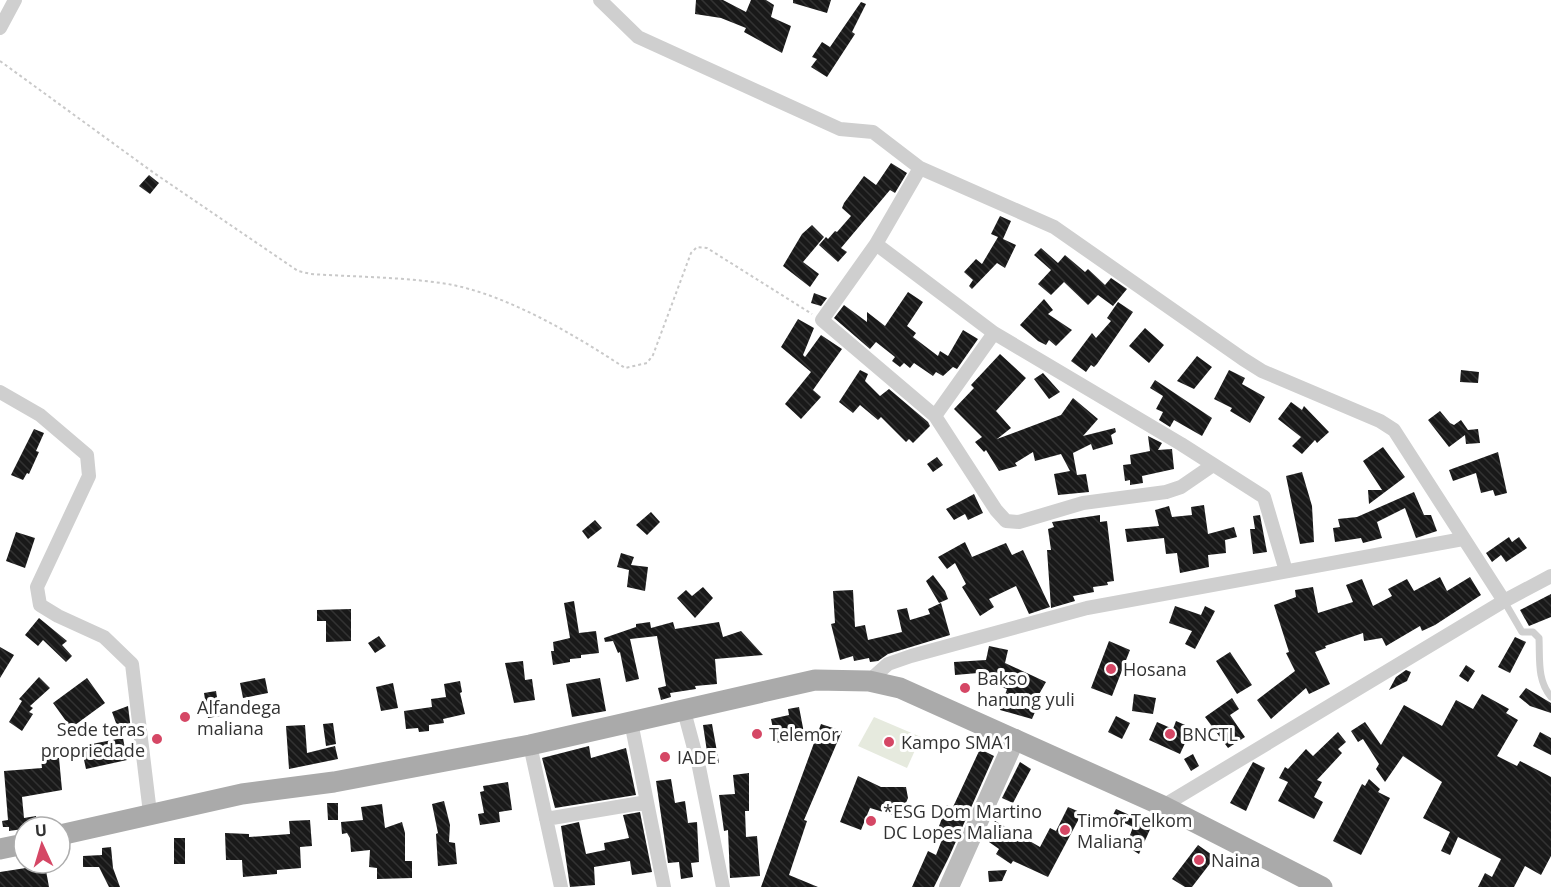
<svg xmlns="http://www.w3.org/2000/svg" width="1551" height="887" font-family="'Open Sans',sans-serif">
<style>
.pitch{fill:#e6eade}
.building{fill:url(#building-back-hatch)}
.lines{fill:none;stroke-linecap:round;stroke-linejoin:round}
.path{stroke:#c9c9c9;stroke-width:2;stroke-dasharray:3 3;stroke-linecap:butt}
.lane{stroke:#cfcfcf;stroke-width:7}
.street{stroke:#cfcfcf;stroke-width:14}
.secondary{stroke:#bcbcbc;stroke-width:20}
.primary{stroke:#aaa;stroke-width:21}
.poi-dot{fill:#d54765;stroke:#fff;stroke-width:2}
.labels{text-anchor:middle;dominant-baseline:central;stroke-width:6;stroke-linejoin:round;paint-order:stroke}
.poi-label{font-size:18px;fill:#323232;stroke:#fff;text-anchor:start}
</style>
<defs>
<pattern id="building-back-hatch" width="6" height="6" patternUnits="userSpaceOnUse" patternTransform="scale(1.5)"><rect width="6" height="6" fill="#191919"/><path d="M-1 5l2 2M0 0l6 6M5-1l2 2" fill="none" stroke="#323232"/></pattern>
</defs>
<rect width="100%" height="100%" fill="#fff"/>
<path class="pitch" d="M874 717 921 737 907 768 858 746Z"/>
<path class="building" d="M696 0H723L746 12 751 0H766L774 5 771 17 791 26 782 53 744 32 746 28 721 18 695 14Z
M793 0H831L827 13 793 3Z
M861 2 866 4 852 32 855 34 827 77 811 67 817 59 812 57 822 42 830 47Z
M891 163 907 173 895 193 890 190 841 248 847 252 838 262 819 245 826 237 828 239 835 231 837 232 851 216 842 208 844 203 864 176 876 185Z
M149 175 159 183 150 194 139 186Z
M1000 216 1011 221 1003 239 1016 245 1005 268 997 263 972 289 969 286 973 280 964 272 976 259 982 264 998 237 991 234Z
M812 225 824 237 803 262 819 274 810 287 783 266 802 234Z
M1041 248 1058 263 1065 255 1085 272 1088 269 1105 285 1111 278 1127 289 1113 306 1098 295 1088 305 1064 282 1051 295 1038 284 1051 270 1034 255Z
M908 292 923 302 907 326 916 333 913 337 938 356 940 351 948 356 963 330 978 339 957 369 953 367 943 376 936 372 933 376 914 363 910 368 904 363 900 367 892 361 895 357 876 342 870 349 834 318 844 305 867 322V312L885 326Z
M814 293 827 298 821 306 811 303Z
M1044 299 1053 310 1048 314 1072 330 1056 346 1049 340 1046 345 1038 341 1020 325Z
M1118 302 1133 312 1097 364 1094 367 1091 365 1086 372 1071 361 1092 333 1096 338 1111 321 1107 318Z
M798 319 814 328 803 355 805 357 821 335 842 349 813 390 821 397 801 419 785 404 811 372 781 347Z
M1145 328 1164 345 1149 363 1129 346Z
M1000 354 1026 378 996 411 1011 428 997 439 1061 415 1073 398 1098 419 1083 436 1115 428 1116 432 1111 435 1113 444 1093 450 1091 444 1073 453 1077 475 1086 474 1089 492 1058 495 1054 474 1070 471 1061 454 1035 461 1033 452 1015 463 1017 466 999 471 986 450 984 452 975 442 982 437 954 409 974 388 971 385Z
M1197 356 1212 367 1194 389 1177 381Z
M860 370 868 374 865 381 880 396 889 389 928 422 930 426 913 443 909 439 906 442 881 417 878 420 860 405 853 413 839 402Z
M1229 370 1245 378 1242 384 1265 397 1250 423 1230 411 1232 408 1214 399Z
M1461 370 1479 372 1478 383 1460 382Z
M1043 373 1060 392 1049 399 1034 379Z
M1155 380 1212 418 1202 436 1174 420 1170 427 1159 420 1163 412 1156 409 1163 396 1150 388Z
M1291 402 1302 410 1304 406 1329 432 1317 443 1315 440 1302 454 1292 446 1301 437 1278 419Z
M1440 411 1450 423 1454 425 1461 420 1468 430 1478 429 1480 443 1466 444 1465 435 1449 447 1428 420Z
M34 429 44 433 36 451 39 452 29 474 27 473 23 480 11 475Z
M1148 436 1162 443 1158 450 1172 449 1174 469 1142 476 1143 483 1130 485V480L1125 481 1123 465 1131 464 1130 455 1150 451Z
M1383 447 1405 477 1369 504 1368 490H1382L1363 461Z
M1498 452 1507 493 1495 496 1493 490 1481 493 1476 473 1453 481 1449 470Z
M937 457 943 465 933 472 927 464Z
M1302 472 1312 506 1314 542 1300 544 1286 476Z
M1414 492 1424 515H1431L1437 531 1416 538 1405 508 1377 522 1382 538 1363 543 1361 538 1335 542 1333 528 1340 527 1338 519 1357 517Z
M974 494 983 513 968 520 965 514 954 520 946 509Z
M1204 505 1208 534 1234 527 1237 537 1225 540 1226 553 1208 555 1209 567 1180 573 1177 553 1166 554 1164 538 1127 542 1125 529 1159 526 1155 510 1169 506 1172 517 1192 515 1191 507Z
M651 512 660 522 647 535 636 525Z
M1100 515V522L1107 521 1114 581 1107 582 1108 585 1093 587 1094 592 1073 596 1075 601 1051 608 1047 550H1051L1048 529 1054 527 1052 522Z
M1260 515 1267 552 1253 554 1250 529H1255L1253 516Z
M595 520 602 528 588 539 582 531Z
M16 532 35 538 25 568 6 561Z
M1509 537 1512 542 1519 537 1527 548 1506 562 1501 555 1492 562 1486 553Z
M965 542 972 557 1006 543 1012 555 1023 550 1050 607 1029 614 1016 586 989 599 994 607 980 616 962 587 966 584 955 563 947 569 938 557Z
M621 553 634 557 631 565 648 567 645 591 627 587 629 570 617 567Z
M933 575 945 591 948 599 939 603 926 581Z
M1440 577 1447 591 1470 577 1481 595 1435 625 1422 631 1420 626 1386 646 1382 638 1364 641 1363 633 1325 646 1326 648 1315 652 1330 684 1309 694 1306 688 1271 719 1257 700 1295 671 1286 653 1289 652 1274 605 1296 597 1295 590 1313 587 1318 613 1353 602 1346 585 1362 579 1373 606 1392 596 1388 589 1407 579 1414 591Z
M703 587 713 598 695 618 677 598 686 590 692 596Z
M853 590 855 627 865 625 868 640 902 632 897 610 907 608 910 620 930 614 928 609 941 603 950 635 888 654 878 661 870 662 869 658 854 661 853 656 840 660 831 624 835 623 833 591Z
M1551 594V617L1529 626 1520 610Z
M574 601 579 633 596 631 599 653 581 655V658L570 659V662L553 665 551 651H554L553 642 570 638 564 603Z
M1175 606 1201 615 1205 606 1215 611 1195 649 1185 644 1192 631 1169 623Z
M351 609V641L326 642V621H317V610Z
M39 618 67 641 62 645 72 656 66 662 43 640 38 646 25 635Z
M650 622 651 628 673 622 675 629 719 622 723 637 741 631 763 655 715 659 717 684 695 686 696 689 670 693 671 697 661 700 658 688 666 686 657 636 630 639 639 679 626 682 620 652 618 653 613 641 605 642 604 638 636 627V624Z
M379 636 386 646 375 653 368 643Z
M1515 637 1526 642 1510 673 1498 667Z
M1109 641 1130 650 1112 696 1091 688Z
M989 646 1008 650 1005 663 1046 682 1034 703 1038 705 1032 719 1000 710 1007 689 976 678 978 673 955 675 954 662 986 660Z
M0 647 14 655 0 678Z
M1230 652 1252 685 1237 694 1216 661Z
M523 661 525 680 532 679 535 700 514 703 505 663Z
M1466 665 1475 671 1468 682 1459 676Z
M1406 670 1411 672 1407 681 1389 690 1396 677Z
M39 677 50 688 30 706 33 708 29 712 33 714 22 731 9 722 22 701 19 699Z
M87 678 105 703 75 725 78 730 63 738 57 726 66 721 53 703Z
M265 678 268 693 243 698 240 683Z
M600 678 606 711 572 717 566 684Z
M460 681 462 692 460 693 465 714 443 719 444 723 429 725V731L419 732 418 728 406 729 404 711 432 707 431 699 446 697 444 684Z
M393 683 398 708 381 711 376 687Z
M1526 688 1551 703V713L1530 706 1519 697Z
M216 691 220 716 208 718 204 693Z
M1134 694 1156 698 1153 714 1132 711Z
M1482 694 1509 709 1506 713 1518 720 1497 756 1517 766 1520 761 1551 777V856L1541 875 1525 866 1514 887H1478L1485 873 1492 877 1501 859 1458 837 1450 855 1441 851 1450 832 1423 818 1442 782 1403 756 1385 782 1376 769 1379 764 1363 739 1358 742 1351 731 1365 722 1381 745 1404 705 1442 726 1456 700 1473 709Z
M1232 698 1239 709 1230 715 1245 737 1228 748 1205 717Z
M128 706 131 730 120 734 112 712Z
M799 707 804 733 790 735 791 740 776 743 771 719 789 715 788 709Z
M1116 716 1130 723 1122 739 1108 732Z
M1176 721 1192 728 1180 754 1149 740 1157 722 1173 729Z
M333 723 336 744 326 746 323 724Z
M712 724 719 763 709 765 703 725Z
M821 724 842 731 804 820 807 821 789 875 818 887H761Z
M305 725 307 753 335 746 338 759 289 769 286 726Z
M1338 732 1346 742 1338 749 1342 753 1317 780 1322 782 1314 797 1323 802 1314 819 1278 801 1288 782 1279 778 1285 767 1288 769 1306 749 1313 756Z
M1540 732 1551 738V755L1533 746Z
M123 738 127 760 86 769 81 746Z
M589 746 591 758 626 748 636 795 555 808 542 758Z
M980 749 994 756 949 857 934 887H912L928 851 936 855 943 837 936 834 947 805 953 807Z
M1193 754 1199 766 1191 771 1184 759Z
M59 758 62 790 22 797 24 818 36 816 37 827 9 831V827H3L2 821 8 820 4 771 42 768 41 759Z
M1020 762 1031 769 1013 803 1002 798Z
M1253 762 1265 768 1246 811 1230 803Z
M749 773V811H745L746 837 757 836 760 876 730 878 728 830 724 831 719 795 735 794 733 775Z
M858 776 881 787H906L908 798 900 817 870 808 861 830 840 822Z
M671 779 675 803 685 801 688 823 697 822 699 862 691 863 693 877 681 879 679 862 668 863 656 781Z
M1369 779 1380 789 1378 792 1390 798 1361 855 1333 841 1362 784 1365 786Z
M508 782 512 810 499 812 500 822 480 825 478 814 484 813 480 792 484 791 483 786Z
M444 801 450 825 449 842 455 843 457 864 438 866 436 834 438 833 432 804Z
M327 803H338V820H328Z
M382 804 385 828 402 822 405 833V861H412V878L377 879V868L369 867 370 850 351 852 350 838 347 833 342 834 341 822 363 820 361 807Z
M1068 807 1082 813 1048 877 1013 861 1011 864 996 854 999 849 989 842 995 833 990 830 995 821 1040 847 1050 828 1056 831Z
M1116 809 1152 825 1139 854 1126 846 1133 827 1112 817Z
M640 812 652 872 632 875 630 861 594 867 595 885 570 887 561 826 579 822 586 854 605 850 604 843 629 838 623 815Z
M310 820 312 846 300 847 301 868 277 870V874L243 877 242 860H226L225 833 249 834V837L290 834 289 821Z
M174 838H185V864H174Z
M1198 845 1215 857 1192 887H1185L1172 879Z
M111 847 113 868 120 887H109L99 867H83V856L102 855V848Z
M45 865 49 887H0V872Z
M1007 870 1002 881 989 882 988 871Z"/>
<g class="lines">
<path class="path" d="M0 61 154 173 298 271 311 274C357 277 403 277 448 284 508 295 575 335 625 368L647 363 653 355 691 253 697 247 707 248 812 314"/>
<path class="lane" d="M1504 601 1522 632H1533L1539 638C1540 660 1537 680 1551 697"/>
<path class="street" d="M600 0 638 37 840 129 873 132 920 168 1054 227 1243 359 1262 371 1380 421 1394 430 1504 601
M0 28 15 0
M920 168 876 244 822 320 935 416 996 510 1006 521 1019 522 1083 503 1166 492 1181 487 1213 465
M876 244 994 333 1181 444 1264 497 1286 571
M0 392 40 415 87 455 89 476 37 587 40 605 58 616 104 637 132 664 150 813
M935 416 994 333
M869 681 888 664 911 656 1087 608 1463 539
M684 711 699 767 723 887
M631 722 664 887
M530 745 561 887
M1163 806 1504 601 1551 576
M546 819 647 802"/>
<path class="secondary" d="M949 887 1015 739"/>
<path class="primary" d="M60 835 242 794 334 782 530 745 815 680 869 681 900 688 1163 806 1322 887
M0 849 24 844"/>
</g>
<g class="poi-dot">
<circle cx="1111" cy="669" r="6"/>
<circle cx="965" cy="688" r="6"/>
<circle cx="185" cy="717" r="6"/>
<circle cx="757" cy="734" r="6"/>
<circle cx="1170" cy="734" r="6"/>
<circle cx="157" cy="739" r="6"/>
<circle cx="889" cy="742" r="6"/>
<circle cx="665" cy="757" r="6"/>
<circle cx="871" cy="821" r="6"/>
<circle cx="1065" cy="830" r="6"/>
<circle cx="1199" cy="860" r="6"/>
</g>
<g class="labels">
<g class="poi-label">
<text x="1123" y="669">Hosana</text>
<text x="977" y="678">Bakso<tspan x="977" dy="21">hanung yuli</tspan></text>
<text x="197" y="707">Alfandega<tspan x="197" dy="21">maliana</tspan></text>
<text x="145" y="729" text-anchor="end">Sede teras<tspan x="145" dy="21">propriedade</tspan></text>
<text x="769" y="734">Telemor</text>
<text x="1182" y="734">BNCTL</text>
<text x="901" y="742">Kampo SMA1</text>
<text x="677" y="757">IADE</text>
<text x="883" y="811">*ESG Dom Martino<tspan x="883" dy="21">DC Lopes Maliana</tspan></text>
<text x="1077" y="820">Timor Telkom<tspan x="1077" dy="21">Maliana</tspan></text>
<text x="1211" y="860">Naina</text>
</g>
</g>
<g transform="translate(42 845) rotate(356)"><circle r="28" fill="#ffffff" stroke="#adadad" stroke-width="1.5"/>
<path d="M0-4.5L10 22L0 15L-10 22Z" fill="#d54765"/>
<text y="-9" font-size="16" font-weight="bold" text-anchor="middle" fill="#323232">U</text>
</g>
</svg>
